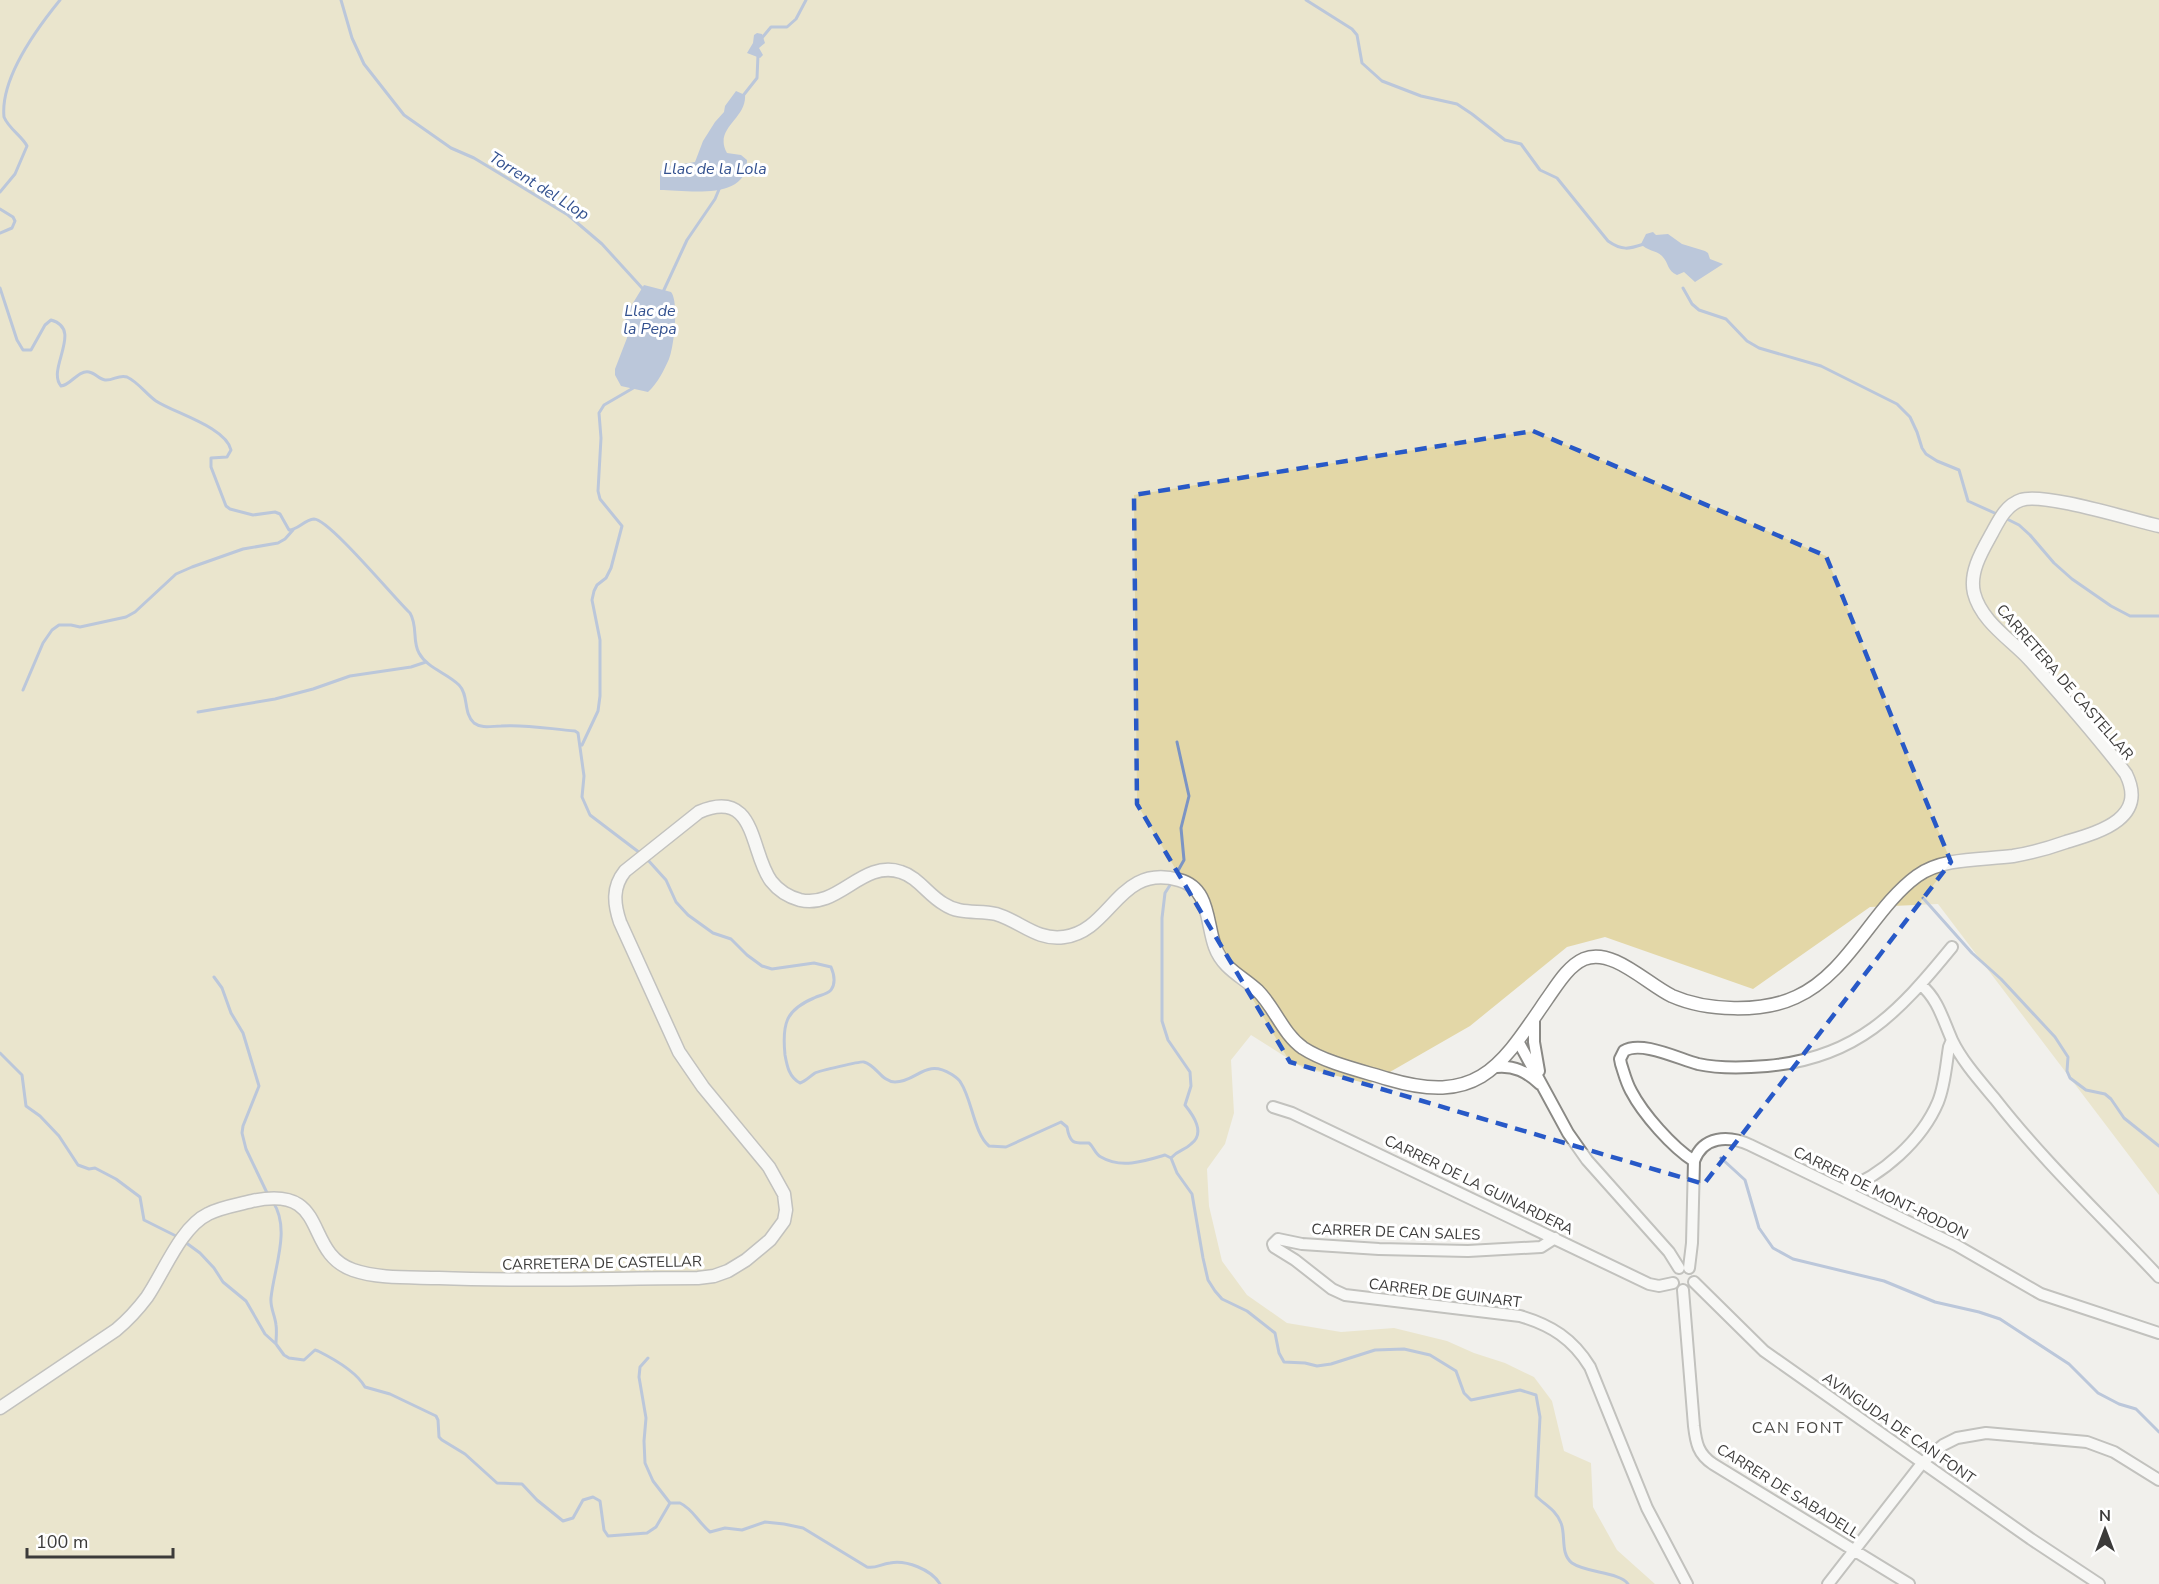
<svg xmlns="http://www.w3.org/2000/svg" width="2159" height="1584" font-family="'Nunito Sans',sans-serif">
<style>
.green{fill:#e3d7a7}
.water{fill:#7b94c4}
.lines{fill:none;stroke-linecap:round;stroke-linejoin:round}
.stream{stroke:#7b94c4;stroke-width:3}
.minor-casing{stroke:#8a8985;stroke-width:14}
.tertiary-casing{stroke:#8a8985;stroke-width:15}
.minor{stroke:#fff;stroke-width:10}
.tertiary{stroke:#fff;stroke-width:12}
.marked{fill:none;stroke:#2859c7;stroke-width:4.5;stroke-dasharray:12 8;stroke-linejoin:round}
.labels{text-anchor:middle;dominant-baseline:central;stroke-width:6;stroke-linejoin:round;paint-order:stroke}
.street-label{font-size:15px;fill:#3c3b3a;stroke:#fff}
.water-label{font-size:16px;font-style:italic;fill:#33518f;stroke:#fff}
.neighbourhood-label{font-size:16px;letter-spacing:1.5px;fill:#4a4945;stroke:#fff}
</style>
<rect width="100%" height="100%" fill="#f1f0ec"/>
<path class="green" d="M0 0H2159V1195L1938 904 1870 907 1753 989 1605 937 1567 947 1470 1026 1369 1084 1303 1068 1251 1035 1231 1060 1234 1113 1225 1144 1207 1169 1209 1206 1222 1261 1247 1295 1287 1323 1341 1332 1394 1328 1447 1341 1474 1353 1505 1363 1534 1377 1552 1401 1564 1451 1591 1463 1593 1507 1617 1550 1655 1584H0Z"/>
<path class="water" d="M757 33 762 34 765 43 759 48 763 55 760 58 747 53 753 43 754 35Z
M736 91 745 95C747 119 713 128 727 153L741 155 747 160C748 202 685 190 660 190V171L670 166 695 162 703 141 715 122 724 112 725 106Z
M1653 232 1656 235 1668 234 1682 244 1705 251 1708 253 1710 259 1723 264 1695 282 1684 272 1677 275C1667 271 1669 263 1662 256 1656 250 1647 251 1641 244L1646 234Z
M644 285 671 292C679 301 674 347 669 359 664 370 658 383 648 392L621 386 615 375V369L627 338 625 316Z"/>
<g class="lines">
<path class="stream" d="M341 0 352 38 364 64 404 115 451 148 474 158 568 215 602 244 643 289
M1306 0 1352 29 1357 35 1362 63 1382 81 1421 96 1457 104 1472 114 1505 140 1521 144 1540 170 1557 178 1608 241C1622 251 1629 249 1644 244
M761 39 771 27H787L796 19 806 0
M742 97 757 78 758 55
M0 192 15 174 27 146C22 136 9 129 4 117 0 77 38 27 60 0
M0 209 13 217 15 221 12 228 0 233
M0 288 17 340 23 350H31L45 325 51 320C84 329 46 369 61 386 71 385 78 370 89 372 95 373 99 379 105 380 113 381 119 374 127 377 138 382 146 394 156 401 174 413 226 427 231 450L227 457 211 458V467L226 506 230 509 253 515 275 512 280 514 289 530C298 530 304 520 314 519 329 519 395 599 410 613 418 626 412 641 419 653 427 668 447 673 459 685 469 695 463 713 474 723 482 729 492 726 501 726 525 724 550 729 575 731L578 733 584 776 582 797 590 815 640 853
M1683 288 1692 304 1699 310 1726 319 1747 341 1759 348 1821 366 1897 404 1910 417 1917 432 1922 448 1926 454 1937 461 1959 470 1968 501 1999 515
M663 292 687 240 715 199 720 187
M2005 518 2019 525 2030 535 2054 563 2072 579 2111 606 2130 616H2159
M23 690 43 643 52 630 59 625H71L80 627 126 617 135 612 176 574 192 567 243 549 278 543 285 539 293 530
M198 712 275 699 313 689 350 676 411 667 426 662
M582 745 598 711 600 696V640L592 600 594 591 597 585 606 578 611 568 622 526 600 499 598 491 601 438 599 413 604 405 635 387
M647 859 666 880 676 902 688 915 713 933 731 939 747 955 762 966 772 969 814 963 831 967C834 974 836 983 831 990 826 995 820 995 814 998 785 1010 782 1025 785 1055 787 1066 789 1077 800 1083 806 1081 809 1077 815 1073 819 1071 861 1061 864 1062 876 1065 882 1082 895 1082 917 1082 925 1058 951 1074 954 1076 959 1079 961 1083 972 1100 974 1133 989 1146L1006 1147 1061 1122 1067 1127C1070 1145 1075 1143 1089 1143 1094 1147 1095 1154 1101 1157 1121 1169 1145 1161 1165 1155L1171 1158
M1175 876 1184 860 1181 828 1189 796 1177 742
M1172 882 1165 893 1162 918V1021L1168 1040 1190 1072 1191 1086 1185 1105C1193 1115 1206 1133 1191 1144 1184 1151 1179 1149 1171 1158L1177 1173 1192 1194 1203 1258 1208 1280 1215 1291 1222 1299 1247 1311 1275 1333 1279 1353 1284 1362 1305 1363 1317 1366 1331 1364 1375 1350 1404 1349 1430 1355 1456 1371 1464 1393 1471 1400 1520 1390 1536 1395 1540 1417 1536 1496C1545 1505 1556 1510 1561 1523 1566 1535 1560 1554 1572 1563 1586 1573 1620 1572 1628 1584
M1923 898 1972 953 2001 979 2055 1037 2068 1057 2067 1071 2070 1078 2086 1090 2105 1094 2111 1099 2124 1118 2159 1146
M214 977 222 988 231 1013 243 1033 259 1086 243 1126 242 1133 246 1149 269 1197
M0 1053 22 1075 26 1106 40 1116 59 1136 78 1165 89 1169 95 1168 116 1179 140 1197 144 1220 180 1238
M1721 1158 1745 1180 1759 1228 1773 1248 1793 1259 1884 1281 1935 1302 1979 1312 2000 1319 2069 1364 2098 1393 2119 1404 2136 1409 2159 1432
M273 1202C291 1229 274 1268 271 1298 270 1308 275 1315 276 1325 277 1331 276 1338 276 1344
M185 1242 200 1253 214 1268 223 1282 246 1301 265 1334 276 1344 284 1355 289 1358 304 1360 315 1350 318 1351C334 1359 356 1371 365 1387L390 1394 436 1416 438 1420 439 1437 442 1440 465 1454 497 1483 522 1484 537 1500 563 1521 573 1518 583 1500 593 1497 600 1501 604 1530 608 1536 647 1533 656 1527 670 1503H680C693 1509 698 1522 710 1532L725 1528 742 1530 765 1522 784 1524 803 1528 867 1567C875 1569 881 1564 890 1563 906 1560 931 1569 940 1584
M648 1358 640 1367 639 1377 646 1418 644 1441 645 1463 653 1481 670 1503"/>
<defs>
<path id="minor" d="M1921 985C1938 999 1943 1020 1952 1040 1962 1061 1980 1081 1995 1099 2045 1163 2104 1218 2159 1277
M1534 1019V1042L1539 1071
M1518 1041 1568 1133 1587 1160 1669 1252 1679 1268
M1496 1067C1514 1065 1527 1072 1540 1084
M1273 1107 1292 1113 1649 1284 1659 1286 1673 1283
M1694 1161C1672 1147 1643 1114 1631 1091 1626 1082 1624 1073 1621 1064L1620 1059 1624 1051C1641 1040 1679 1059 1698 1064 1721 1069 1744 1068 1767 1066 1857 1058 1898 1013 1952 947
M1843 1190C1882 1176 1922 1140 1938 1102 1945 1085 1946 1065 1949 1047L1952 1040
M1555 1238 1541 1247 1468 1251 1379 1249 1302 1244 1278 1239 1273 1244 1274 1247 1295 1260 1332 1289 1345 1295 1520 1316C1551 1325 1573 1339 1590 1367L1647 1508 1687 1584
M1689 1268 1692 1243 1694 1161C1703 1136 1728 1135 1750 1145L1956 1245 2041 1294 2159 1333
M1694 1282 1764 1351 2031 1539 2099 1584
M1683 1290 1694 1426C1696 1443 1698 1454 1713 1464L1909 1584
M1828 1584 1923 1462 1943 1445 1957 1438 1986 1433 2087 1442 2114 1452 2159 1480"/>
<path id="tertiary" d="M0 1408 116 1330C128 1320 138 1309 147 1297 164 1272 181 1227 208 1214 221 1207 237 1205 252 1201 331 1184 302 1252 353 1270 379 1279 411 1277 439 1278 525 1282 612 1278 698 1278L714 1276 728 1271 746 1260 770 1240 784 1221 786 1210 784 1194 769 1167 703 1087 679 1052 620 922C614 904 612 887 625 871L699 812C757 787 750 853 771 881 778 890 789 897 800 900 839 909 862 859 901 872 918 877 928 895 944 904 960 915 978 910 996 914 1020 921 1037 941 1064 937 1112 931 1118 863 1179 880 1210 888 1206 922 1215 947 1223 969 1242 976 1258 991 1275 1008 1283 1034 1303 1048 1326 1063 1362 1071 1388 1079 1479 1106 1501 1066 1547 999 1557 985 1568 966 1584 959 1612 947 1647 984 1672 996 1706 1011 1762 1013 1796 997 1848 974 1873 908 1917 876 1943 857 1983 860 2013 856 2031 853 2049 848 2066 842 2099 832 2148 819 2126 774 2096 734 2062 696 2029 659 2010 639 1981 621 1974 593 1969 572 1982 551 1992 533 1999 520 2006 505 2021 500 2043 492 2132 520 2159 526"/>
</defs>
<use href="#minor" class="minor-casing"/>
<use href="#tertiary" class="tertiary-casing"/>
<use href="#minor" class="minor"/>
<use href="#tertiary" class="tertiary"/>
</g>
<path d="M0 0H2159V1584H0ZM1533 431 1826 556 1951 862 1704 1184 1290 1062 1137 804 1134 495Z" fill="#f1f0ec" fill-opacity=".55" fill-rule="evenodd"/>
<path class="marked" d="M1533 431 1826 556 1951 862 1704 1184 1290 1062 1137 804 1134 495Z"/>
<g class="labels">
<g class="street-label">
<text transform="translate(2065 682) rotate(49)">CARRETERA DE CASTELLAR</text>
<text transform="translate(1479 1185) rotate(26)">CARRER DE LA GUINARDERA</text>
<text transform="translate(1881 1193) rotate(26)">CARRER DE MONT-RODON</text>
<text transform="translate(1396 1232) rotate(2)">CARRER DE CAN SALES</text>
<text transform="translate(602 1263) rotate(-1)">CARRETERA DE CASTELLAR</text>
<text transform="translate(1445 1293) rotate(7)">CARRER DE GUINART</text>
<text transform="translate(1899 1428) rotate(35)">AVINGUDA DE CAN FONT</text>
<text transform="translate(1788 1491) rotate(32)">CARRER DE SABADELL</text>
</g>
<g class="water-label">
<text x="715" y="169">Llac de la Lola</text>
<text transform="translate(539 186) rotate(32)">Torrent del Llop</text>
<text x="650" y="311">Llac de<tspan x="650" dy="18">la Pepa</tspan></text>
</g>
<g class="neighbourhood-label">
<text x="1798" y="1428">CAN FONT</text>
</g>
</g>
<g transform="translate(2105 1530)" stroke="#ffffff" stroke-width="4.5" paint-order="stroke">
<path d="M0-4.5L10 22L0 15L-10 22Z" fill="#3c3b3a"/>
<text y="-9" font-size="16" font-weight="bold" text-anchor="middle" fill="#3c3b3a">N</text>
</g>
<path d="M27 1548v9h146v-9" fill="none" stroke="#3c3b3a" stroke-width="3"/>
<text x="36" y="1548" font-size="18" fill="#3c3b3a" stroke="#ffffff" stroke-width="4.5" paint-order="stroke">100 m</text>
</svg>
